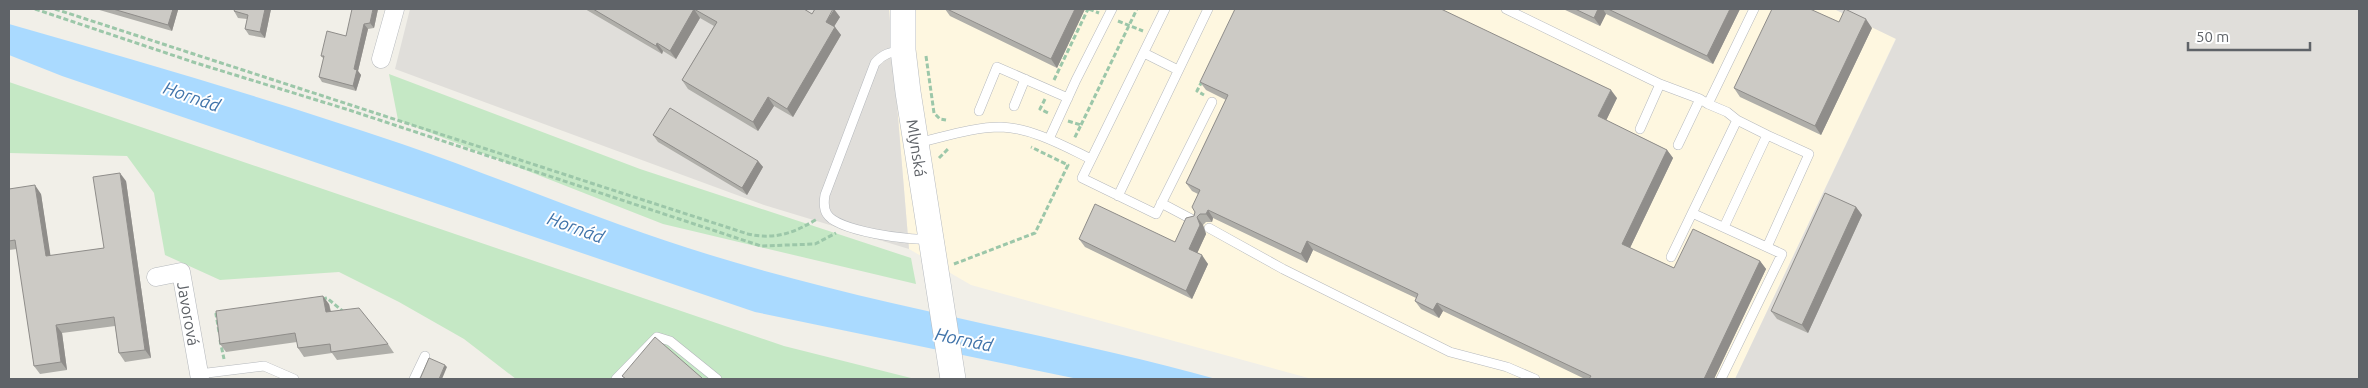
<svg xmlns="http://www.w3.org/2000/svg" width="2368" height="388" font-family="Ubuntu,sans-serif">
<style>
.commercial{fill:#fef7e0}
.industrial{fill:#e0deda}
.green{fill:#c5e8c5}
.water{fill:#aadaff}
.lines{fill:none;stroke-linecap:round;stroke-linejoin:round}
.lane-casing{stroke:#b5b8bc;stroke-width:10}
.street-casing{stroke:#b5b8bc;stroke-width:19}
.secondary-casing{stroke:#b6babf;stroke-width:26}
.path{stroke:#9cc7a9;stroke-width:3;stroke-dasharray:5 2.5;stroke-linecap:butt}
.lane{stroke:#fff;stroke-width:9}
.street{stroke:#fff;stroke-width:18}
.secondary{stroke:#fff;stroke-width:25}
.wall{fill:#afaea9}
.shaded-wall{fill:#8f8d8a}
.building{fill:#cccac5;stroke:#8f8d8a}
.labels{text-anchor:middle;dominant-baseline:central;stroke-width:4;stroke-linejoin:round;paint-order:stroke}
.street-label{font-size:16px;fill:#5f6368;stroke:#fff}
.water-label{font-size:18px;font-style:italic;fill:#4174aa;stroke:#fff}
</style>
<rect width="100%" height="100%" fill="#f1efe8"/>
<path class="commercial" d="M889 9H1834L1896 38 1735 379H1312L971 285 909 249Z"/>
<path class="industrial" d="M410 9H889L909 249 764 205 395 69Z
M1834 9H2359V379H1735L1896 39Z"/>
<path class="green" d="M389 74 640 169 911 258 916 284 663 224 398 120Z
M9 82 784 346 915 379H516L464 339 399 302 339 272 220 280 165 255 154 193 127 156 9 153Z"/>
<path class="water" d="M9 24C141 62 273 100 402 144 498 177 591 217 688 248 861 304 1041 331 1216 379H1078L755 312 62 76 9 55Z"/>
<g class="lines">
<defs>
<path id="lane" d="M1165 9 1082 178 1156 214 1212 102
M1506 9 1660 84 1700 99 1708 104 1754 9
M901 51C890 52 883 54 875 63L825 195C824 201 823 208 827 214 837 231 910 241 930 239
M1144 53 1178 70
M1014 106 1025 79
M979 111 997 67 1068 98
M1737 120 1767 135
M1640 129 1660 84
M1049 139 1076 80 1112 9
M917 143C944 137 973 127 1001 127 1032 128 1064 146 1091 159
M1678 145 1700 99
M1118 196 1208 9
M1161 203 1195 221
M1692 213 1782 254 1721 379
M1724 227 1767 135 1809 154 1767 247
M1209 228 1283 269 1450 352 1507 367 1535 379
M1671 257 1737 120 1727 112 1708 104
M199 374 264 366 294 379
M414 379 425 356
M616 379 657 337 670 341 717 379"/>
<g id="street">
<path d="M381 59 395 9"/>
<path id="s1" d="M156 277 181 272 200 379"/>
</g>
<g id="secondary">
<path id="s2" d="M903 9V50L908 92 953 379"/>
</g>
</defs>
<use href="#lane" class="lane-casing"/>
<use href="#street" class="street-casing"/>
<use href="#secondary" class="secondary-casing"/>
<path class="path" d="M35 9 196 63 349 110 761 246 815 244 836 233
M55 9 748 234C775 240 794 233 817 219
M1089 9 1099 13
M1118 21 1143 31
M926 56 934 113 940 119 946 120
M1054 80 1088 9
M1202 81 1197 91 1204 95
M1045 99 1040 109 1048 113
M1068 121 1081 125 1074 139
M1081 125 1137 9
M939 158 949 148
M954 264 1035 233 1068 165 1031 147
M322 299 327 298 345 313
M219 332 216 314H219
M220 340 224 359"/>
<use href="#lane" class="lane"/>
<use href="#street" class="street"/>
<use href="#secondary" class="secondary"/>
</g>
<path class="wall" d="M96 9H177L178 10 172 31Z
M271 9 265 38 249 35 245 29 247 19 238 18 234 11Z
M378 9 374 28 368 29 358 71 361 75 356 91 322 82 319 77 324 59 321 56Z
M585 9H804L812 14 840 17 834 26 841 35 793 117 774 106 758 131 688 89 682 80 714 26 700 18 676 59 663 51 662 54Z
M945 9H1085L1057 68 950 16Z
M1563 9H1740L1713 64 1606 14 1600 26Z
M1872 28 1821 135 1740 97 1734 88Z
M1200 82 1617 98 1606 120 1667 150 1673 158 1630 248 1674 268 1760 261 1766 269 1714 379H1585L1443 311 1439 318 1421 309 1415 301 1416 298 1313 250 1307 263 1213 218 1212 222H1206L1203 225 1206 234 1197 253 1208 264 1192 299 1085 247 1079 239 1175 242 1194 216 1198 194 1192 191 1186 183 1226 100 1206 90Z
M653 135 758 161 763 167 747 195 658 142Z
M126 181 151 358 125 362 119 353 115 326 62 333 67 370 40 374 34 366 17 249 9 250V189L41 194 50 256 104 248Z
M1856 207 1862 215 1808 333 1777 319 1771 311Z
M329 304 331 311 388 344 394 353 337 360 332 353 304 357 298 348 297 342 226 352 220 344Z"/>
<path class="shaded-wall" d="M173 9H177L178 10 172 31 168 25Z
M265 9H271L265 38 260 32Z
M373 9H378L374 28 370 23Z
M694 9 700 18 676 59 670 51Z
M834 9 840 17 832 30 826 22Z
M1075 9H1085L1057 68 1051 59Z
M1598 9H1603L1606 14 1600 26 1594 18Z
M1730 9H1740L1713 64 1707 56Z
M1866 19 1872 28 1821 135 1815 126Z
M364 24 368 29 358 71 361 75 356 91 353 86 354 69Z
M835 27 841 35 793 117 787 109Z
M657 43 663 51 662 54 656 46Z
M1611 90 1617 98 1604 125 1598 116Z
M768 97 774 106 758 131 753 122Z
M1667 150 1673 158 1628 252 1622 244Z
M758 161 763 167 747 195 742 188Z
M120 173 126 181 151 358 145 350Z
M35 185 41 194 52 265 46 256Z
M1856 207 1862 215 1808 333 1802 325Z
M1208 210 1213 218 1212 222 1206 214Z
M1197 217 1203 225 1206 234 1195 258 1189 249Z
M1307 241 1313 250 1307 263 1301 254Z
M1202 255 1208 264 1192 299 1186 291Z
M1760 261 1766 269 1714 379H1704Z
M323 296 329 304 332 320 326 312Z
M1437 303 1443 311 1439 318 1433 310Z
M56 325 62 333 67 370 61 362Z
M445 365 447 367 442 379H439Z"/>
<path class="building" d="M113 9H173L168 25Z
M235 9H265L260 32 245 29 248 15 234 11Z
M352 9H373L370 23 364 24 354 69 357 70 353 86 319 77 324 56H321L327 31 346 36Z
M593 9H804L812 14 815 9H833L826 22 835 27 787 109 768 97 753 122 682 80 717 22 694 9 670 51 657 43 656 46Z
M947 9H1075L1051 59Z
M1235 9H1441L1611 90 1598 116 1667 150 1622 244 1674 268 1693 229 1760 261 1704 379H1589L1591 376 1437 303 1433 310 1415 301 1418 294 1307 241 1301 254 1208 210 1206 214H1200L1197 217 1200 225 1189 249 1202 255 1186 291 1079 239 1095 204 1175 242 1186 218 1194 216 1195 212 1192 207 1200 190 1186 183 1228 95 1200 82Z
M1575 9H1598L1594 18Z
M1608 9H1730L1707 56Z
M1772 9H1810L1839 22 1845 9 1866 19 1815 126 1734 88Z
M670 108 758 161 742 188 653 135Z
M120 173 145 350 119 353 114 317 56 325 61 362 34 366 15 240 9 241V189L35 185 46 256 104 248 93 177Z
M1825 193 1856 207 1802 325 1771 311Z
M323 296 326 312 359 308 388 344 331 352 330 344 298 348 295 333 220 344 216 311Z
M655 337 702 378 701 379H626L622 376Z
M429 358 445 365 439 379H420Z"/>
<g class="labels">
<g class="street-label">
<text stroke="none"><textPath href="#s2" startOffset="140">Mlynská</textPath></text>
<text stroke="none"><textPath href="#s1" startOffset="68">Javorová</textPath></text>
</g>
<g class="water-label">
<text transform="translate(192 96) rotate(19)">Hornád</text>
<text transform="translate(576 227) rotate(20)">Hornád</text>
<text transform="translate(964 339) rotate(12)">Hornád</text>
</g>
</g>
<rect width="2368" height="388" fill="none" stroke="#5f6368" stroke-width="20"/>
<path d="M2188 42v8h122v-8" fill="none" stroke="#5f6368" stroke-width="2.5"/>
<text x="2196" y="42" font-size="15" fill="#5f6368" stroke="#ffffff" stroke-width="4" paint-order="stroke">50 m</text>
</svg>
